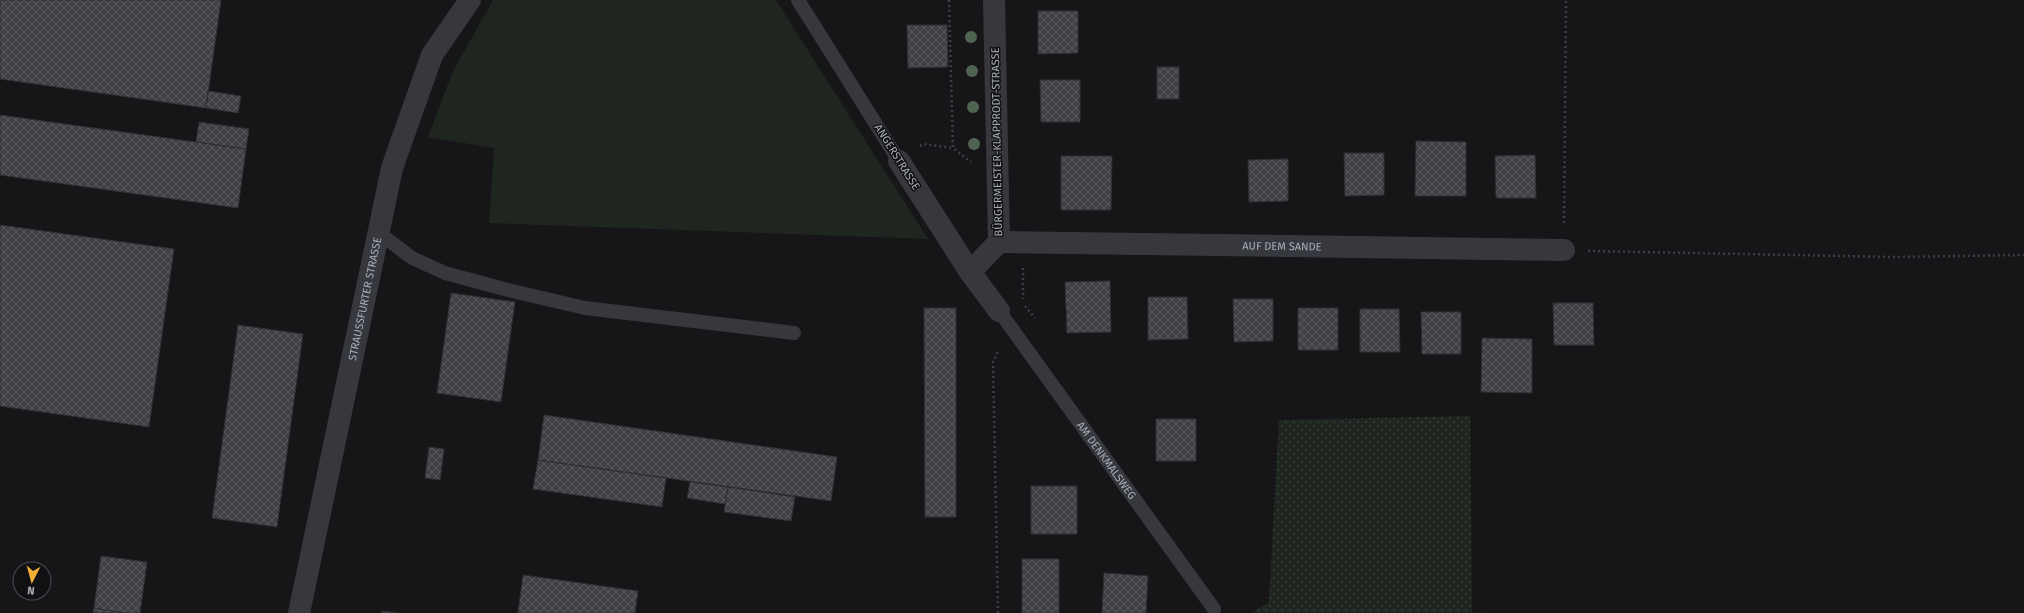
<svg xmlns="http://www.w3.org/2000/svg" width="2024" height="613" font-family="'Fira Sans',sans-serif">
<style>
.grass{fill:url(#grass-dots)}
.green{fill:#1e261f}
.building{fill:url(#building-cross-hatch);stroke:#303034}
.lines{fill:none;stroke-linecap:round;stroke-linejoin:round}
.path{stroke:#3d3f44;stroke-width:2.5;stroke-dasharray:2 3;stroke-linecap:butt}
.service{stroke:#37383d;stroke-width:14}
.minor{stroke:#37383d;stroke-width:22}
.tertiary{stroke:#37383d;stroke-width:22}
.tree{fill:#506452}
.labels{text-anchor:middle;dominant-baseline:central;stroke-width:3;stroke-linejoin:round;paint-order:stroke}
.street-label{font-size:11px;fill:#a8adb8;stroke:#111113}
</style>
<defs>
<pattern id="grass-dots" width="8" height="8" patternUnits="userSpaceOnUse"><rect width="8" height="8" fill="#1e261f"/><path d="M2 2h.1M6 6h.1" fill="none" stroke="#3c433d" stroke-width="1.8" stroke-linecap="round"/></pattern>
<pattern id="building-cross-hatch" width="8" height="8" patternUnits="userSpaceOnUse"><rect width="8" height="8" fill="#404145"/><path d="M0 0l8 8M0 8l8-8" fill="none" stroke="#595a5e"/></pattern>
</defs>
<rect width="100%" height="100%" fill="#161618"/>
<path class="grass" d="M1470 416 1472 612 1487 613H1252L1269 602 1279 420Z"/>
<path class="green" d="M493 0H776L928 239 489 223 494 148 428 137 453 71Z"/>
<path class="building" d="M0 0H221L206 108 0 79Z
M1038 11H1078V53L1038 54Z
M907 25H947L948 67 908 68Z
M1157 67H1179V99H1157Z
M1040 80H1080V122H1041Z
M208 91 241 96 238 113 206 108Z
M0 115 246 149 238 208 0 175Z
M199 122 249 129 246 149 196 142Z
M1416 141 1466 142V196H1415Z
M1344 153H1384V195L1345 196Z
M1535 155 1536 198H1496L1495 156Z
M1061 156H1112L1111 210H1061Z
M1288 159V201L1249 202 1248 160Z
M0 225 174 249 149 427 0 406Z
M1110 281 1111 332 1067 333 1065 282Z
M451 293 515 302 501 402 437 393Z
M1148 297H1187L1188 339 1148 340Z
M1233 299H1273V341L1234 342Z
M1553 303H1593L1594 345H1554Z
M924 308H956V517H925Z
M1298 308H1338V350H1298Z
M1360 309H1399L1400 352H1360Z
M1421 312H1461V354H1422Z
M238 325 303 334 277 527 212 518Z
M1482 338 1532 339V393L1481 392Z
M544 415 837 457 831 501 538 460Z
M1156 419H1196V461H1156Z
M429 447 444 449 440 480 425 478Z
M538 460 666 478 662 507 533 489Z
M690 482 728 487 725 504 687 498Z
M1031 486H1077V534H1031Z
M728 487 795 497 791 521 724 512Z
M101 556 147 562 140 613H125L94 608Z
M1022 559H1059V613H1022Z
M1104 573 1148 576 1146 613H1102Z
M523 575 638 591 635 613H518Z
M94 608 125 613H93Z
M382 611 399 613H381Z"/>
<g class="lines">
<path class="path" d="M949 0 953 148 971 162
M920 146 923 144 953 148
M1564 223 1566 0
M1588 251 1895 257 2024 255
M1023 268V299
M1025 306 1035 318
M998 613 993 362 999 349"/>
<g class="service">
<path d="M798 0 899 161"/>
<path d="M378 232 412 258 445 273 508 290 585 308 794 333"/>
<path id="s1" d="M999 311 1214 609"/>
</g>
<g class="minor">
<path d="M899 161 970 272 999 311"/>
<path id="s2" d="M999 242 1564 250"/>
<path d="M970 272 999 242 994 0"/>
</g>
<path class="tertiary" id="s3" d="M299 613 392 168 432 55 470 0"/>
</g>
<g class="tree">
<circle cx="971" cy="37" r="6"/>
<circle cx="972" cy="71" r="6"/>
<circle cx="973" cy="107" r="6"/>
<circle cx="974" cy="144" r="6"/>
</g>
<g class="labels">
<g class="street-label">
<text transform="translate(997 142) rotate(-91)">BÜRGERMEISTER-KLAPPRODT-STRASSE</text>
<text transform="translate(897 157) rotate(58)">ANGERSTRASSE</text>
<text stroke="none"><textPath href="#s2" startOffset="283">AUF DEM SANDE</textPath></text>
<text stroke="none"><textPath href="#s3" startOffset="321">STRAUSSFURTER STRASSE</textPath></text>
<text stroke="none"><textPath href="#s1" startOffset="184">AM DENKMALSWEG</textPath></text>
</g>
</g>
<g transform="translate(32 581) rotate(186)"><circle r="19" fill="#111113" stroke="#4d4f55"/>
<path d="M0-3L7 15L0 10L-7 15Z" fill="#f2b134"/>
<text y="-6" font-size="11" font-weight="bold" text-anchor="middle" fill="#a8adb8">N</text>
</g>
</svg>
